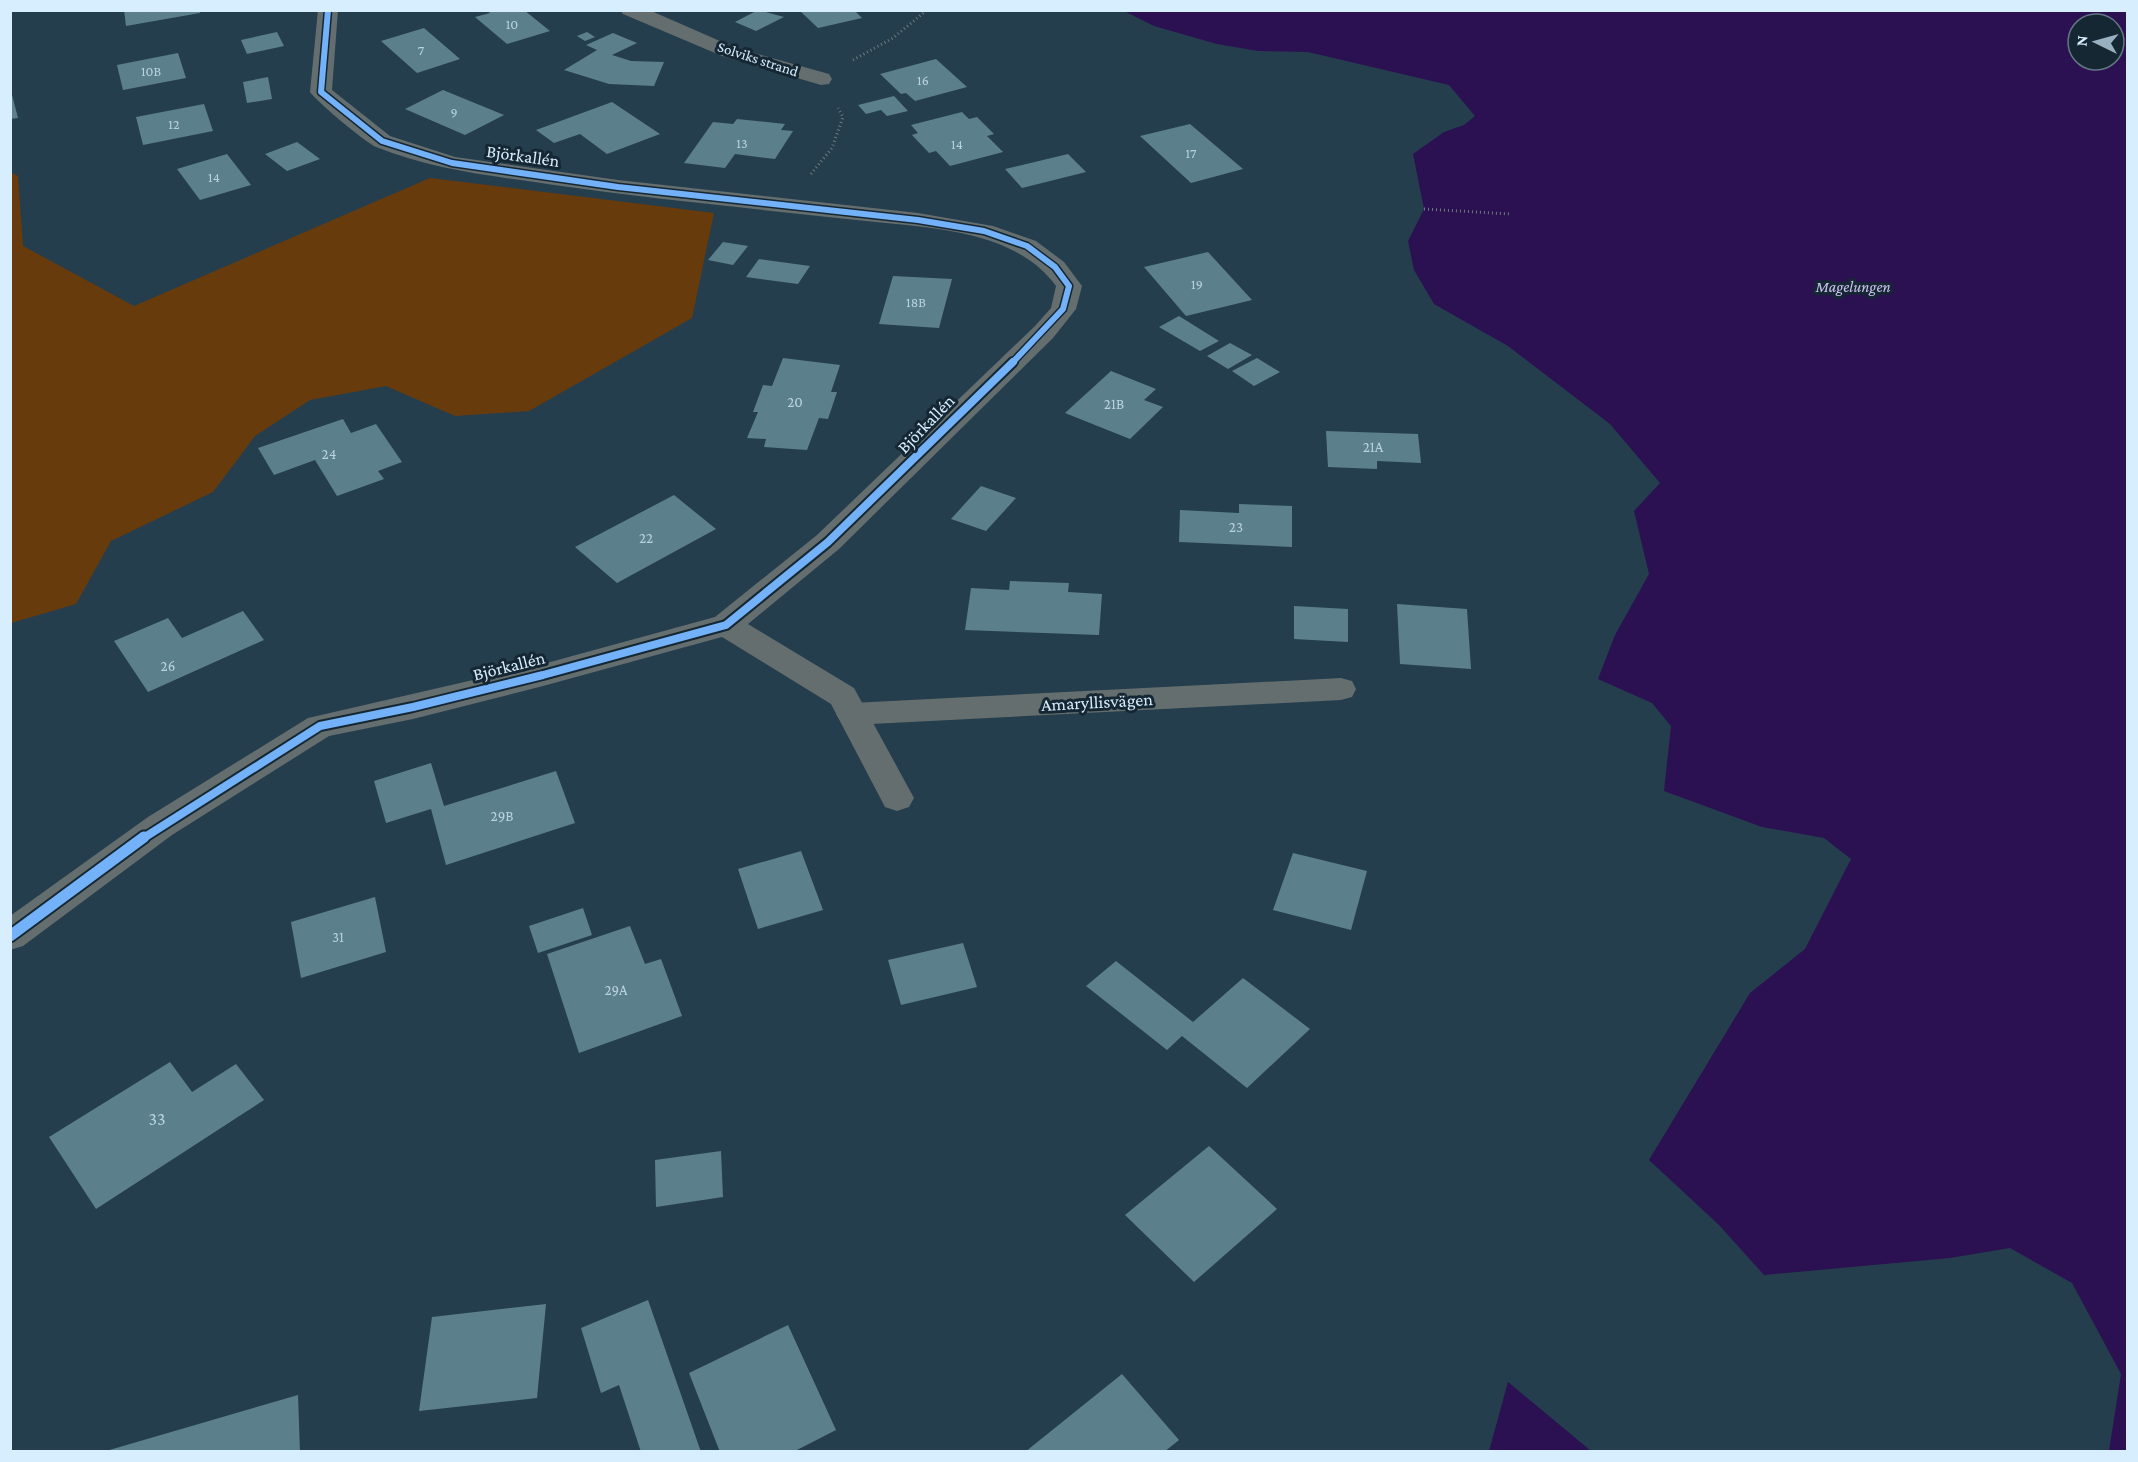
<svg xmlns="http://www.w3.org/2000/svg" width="2138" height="1462" font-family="'Crimson Pro',serif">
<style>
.green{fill:#683b0d}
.water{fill:#2b1052;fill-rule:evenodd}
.building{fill:#5c7f8c}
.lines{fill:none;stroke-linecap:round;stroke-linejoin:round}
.path{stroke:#6d7a7d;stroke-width:3;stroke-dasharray:1 3;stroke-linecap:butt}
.lane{fill:#646e6f;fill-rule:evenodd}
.street{fill:#646e6f;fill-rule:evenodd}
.cycleway-far2-casing{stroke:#152733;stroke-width:9}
.cycleway-far1-casing{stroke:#152733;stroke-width:12}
.cycleway-casing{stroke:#152733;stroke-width:15}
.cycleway-far2{stroke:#73b2f8;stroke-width:6}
.cycleway-far1{stroke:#73b2f8;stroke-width:8}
.cycleway{stroke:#73b2f8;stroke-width:11}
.labels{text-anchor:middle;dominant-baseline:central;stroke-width:6;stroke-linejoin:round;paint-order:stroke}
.far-number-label{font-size:14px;fill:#b8d2e2}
.far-street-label{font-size:15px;fill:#d7eefe;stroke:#152733}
.number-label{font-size:15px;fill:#b8d2e2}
.far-water-label{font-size:16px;font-style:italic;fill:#d0c2f4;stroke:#152733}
.street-label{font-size:18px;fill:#d7eefe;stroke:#152733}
.near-number-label{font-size:18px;fill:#b8d2e2}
</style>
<rect width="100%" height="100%" fill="#253e4d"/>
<path class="green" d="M10 172 18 176 23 246 134 306 430 178 714 213 692 318 529 411 455 416 386 386 310 400 255 436 213 492 111 541 76 604 11 623Z"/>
<path class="water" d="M1124 11H2127V1451H2109L2121 1374 2072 1283 2010 1248 1950 1258 1764 1275 1719 1225 1649 1160 1750 993 1805 949 1851 859 1824 838 1762 827 1664 791 1671 726 1652 703 1598 679 1615 635 1649 574 1634 511 1660 483 1610 424 1508 346 1434 304 1414 270 1408 241 1424 209 1413 154 1444 132 1464 125 1475 116 1449 85 1308 52 1258 51 1217 44 1154 26ZM2078 24H2114V60H2078Z
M1508 1382 1591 1451H1489Z"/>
<path class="building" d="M124 10H200V13L126 26Z
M487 10H524L550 31 507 44 475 17 490 13Z
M758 10 784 17 756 31 735 22Z
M799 10H854L862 18 818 28Z
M424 28 460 59 417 73 381 41Z
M277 32 284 46 247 54 241 40Z
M587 32 595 37 585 41 577 36Z
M613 33 637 43 612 55 631 61 664 62 654 86 609 84 564 70 597 50 586 45Z
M178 53 186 78 123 90 117 65Z
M936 59 967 87 915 101 906 93 901 94 880 74Z
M268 77 272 99 247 103 243 82Z
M10 87 18 118 10 119Z
M443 90 504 115 465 135 405 109Z
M894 96 908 111 887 116 881 110 866 114 858 105Z
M612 102 660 134 607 154 580 134 554 143 536 130Z
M204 104 213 131 143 145 136 117Z
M962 112 969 119 977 117 994 134 987 136 1003 152 950 166 936 151 929 153 912 135 918 133 911 125Z
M737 119 785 124 781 130 793 131 775 159 735 154 725 168 684 163 713 122 733 124Z
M1190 124 1243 169 1191 183 1140 136Z
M297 142 320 159 287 171 265 154Z
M227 154 251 185 200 200 177 169Z
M1068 154 1086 172 1022 188 1005 169Z
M723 242 748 246 733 265 708 260Z
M1208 252 1252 300 1186 316 1144 267Z
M759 259 810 266 798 284 746 277Z
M893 276 952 279 939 328 879 324Z
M1179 316 1219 341 1200 351 1159 327Z
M1230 343 1252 355 1228 369 1207 356Z
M783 358 840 365 831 392H837L828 419 819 418 807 450 764 447 766 439 747 438 758 412H753L763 385 772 386Z
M1257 358 1280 372 1254 386 1232 371Z
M1111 371 1156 389 1144 400 1163 407 1130 439 1065 413Z
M343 419 351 433 376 424 402 462 378 471 384 479 337 496 315 460 274 475 258 448Z
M1326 431 1418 434 1421 463 1377 461V469L1328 467Z
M981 486 1016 498 986 531 951 519Z
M674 495 716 529 617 583 575 547Z
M1239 504 1292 506V547L1179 542 1180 510 1239 513Z
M1010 581 1069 583 1068 592 1102 594 1099 635 965 630 971 588 1009 590Z
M1397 604 1467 609 1471 669 1400 664Z
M1294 606 1348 609V642L1294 639Z
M243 611 264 640 148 692 114 641 168 618 182 638Z
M431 763 444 806 556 771 575 823 446 865 431 809 386 823 374 781Z
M801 851 823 910 758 929 738 869Z
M1293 853 1367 871 1351 930 1273 910Z
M375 897 386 952 301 978 291 922Z
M583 908 592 935 538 953 529 926Z
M630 926 645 964 661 959 682 1016 579 1053 547 954Z
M963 943 977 987 901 1005 888 960Z
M1116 961 1193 1022 1243 978 1310 1029 1247 1088 1182 1036 1167 1050 1086 986Z
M170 1062 192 1092 236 1064 264 1100 96 1209 49 1137Z
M1209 1146 1277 1209 1194 1282 1125 1215Z
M721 1151 723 1197 656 1207 655 1160Z
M648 1300 701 1452H641L619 1385 601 1393 581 1328Z
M546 1304 537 1398 419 1411 432 1317Z
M788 1325 836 1430 793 1452H720L689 1373Z
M1122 1374 1179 1440 1164 1452H1025Z
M298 1395 300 1452H106V1451Z"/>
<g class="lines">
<path class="path" d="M853 60 893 38 927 10
M811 174 832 148 843 117 838 108
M1424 209 1511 214"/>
<path class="lane" d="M1341 678 1352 681 1356 689 1352 697 1341 700 852 725 841 722 836 714 841 706 852 703Z"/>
<path class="street" d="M318 10H338L332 90 390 136 455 157 618 180 918 213 993 226 1036 241 1064 262 1082 286 1076 309 1053 338 839 549 748 624 854 688 914 798 909 807 897 811 885 807 831 704 722 637 543 686 413 719 329 736 172 835 23 946 10 950V916L148 817 308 718 543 664 715 617 817 535 1035 326 1051 308 1056 286C1013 227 923 228 856 220 755 209 654 199 554 185 494 176 433 170 376 147 365 142 317 102 310 92Z
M620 10H649L736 48 829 74 832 79 829 84 821 85 722 56 623 14Z"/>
<defs>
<path id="cycleway-far2" d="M328 10 321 92 382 141 452 163 618 187 918 220 984 231 1027 246 1055 267 1069 286 1063 309 1012 363"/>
<path id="cycleway-far1" d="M142 839 320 726 413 707 543 675 726 625 828 542 1013 362"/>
<path id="cycleway" d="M10 936 144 837"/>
</defs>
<use href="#cycleway-far2" class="cycleway-far2-casing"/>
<use href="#cycleway-far1" class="cycleway-far1-casing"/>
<use href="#cycleway" class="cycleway-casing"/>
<use href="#cycleway-far2" class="cycleway-far2"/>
<use href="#cycleway-far1" class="cycleway-far1"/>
<use href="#cycleway" class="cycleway"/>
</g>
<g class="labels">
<g class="far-number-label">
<text x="512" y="24">10</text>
<text x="421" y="50">7</text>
<text x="151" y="71">10B</text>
<text x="923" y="80">16</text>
<text x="454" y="112">9</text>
<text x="174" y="124">12</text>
<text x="742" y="143">13</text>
<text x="957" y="144">14</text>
<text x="1191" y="153">17</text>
<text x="214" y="177">14</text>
<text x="1197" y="284">19</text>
<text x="916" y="302">18B</text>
</g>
<g class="far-street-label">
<text transform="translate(758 59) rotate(18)">Solviks strand</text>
</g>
<g class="number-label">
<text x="795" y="402">20</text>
<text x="1114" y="404">21B</text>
<text x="1373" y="447">21A</text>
<text x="329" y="454">24</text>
<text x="1236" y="527">23</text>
<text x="646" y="538">22</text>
<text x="168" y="666">26</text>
<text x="502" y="816">29B</text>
<text x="338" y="937">31</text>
<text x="616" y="990">29A</text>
</g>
<g class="far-water-label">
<text x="1853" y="286">Magelungen</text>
</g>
<g class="street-label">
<text transform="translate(523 156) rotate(8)">Björkallén</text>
<text transform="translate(926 424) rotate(-46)">Björkallén</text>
<text transform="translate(509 666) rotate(-14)">Björkallén</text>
<text transform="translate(1097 702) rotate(-3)">Amaryllisvägen</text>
</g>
<g class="near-number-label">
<text x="157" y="1119">33</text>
</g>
</g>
<rect width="2138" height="1462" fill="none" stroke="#d7eefe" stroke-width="24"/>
<g transform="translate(2096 42) rotate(275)"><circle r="28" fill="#152733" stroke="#637784" stroke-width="1.5"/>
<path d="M0-4.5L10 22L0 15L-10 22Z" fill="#99b0c0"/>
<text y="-9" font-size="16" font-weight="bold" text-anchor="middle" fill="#d7eefe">N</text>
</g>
</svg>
